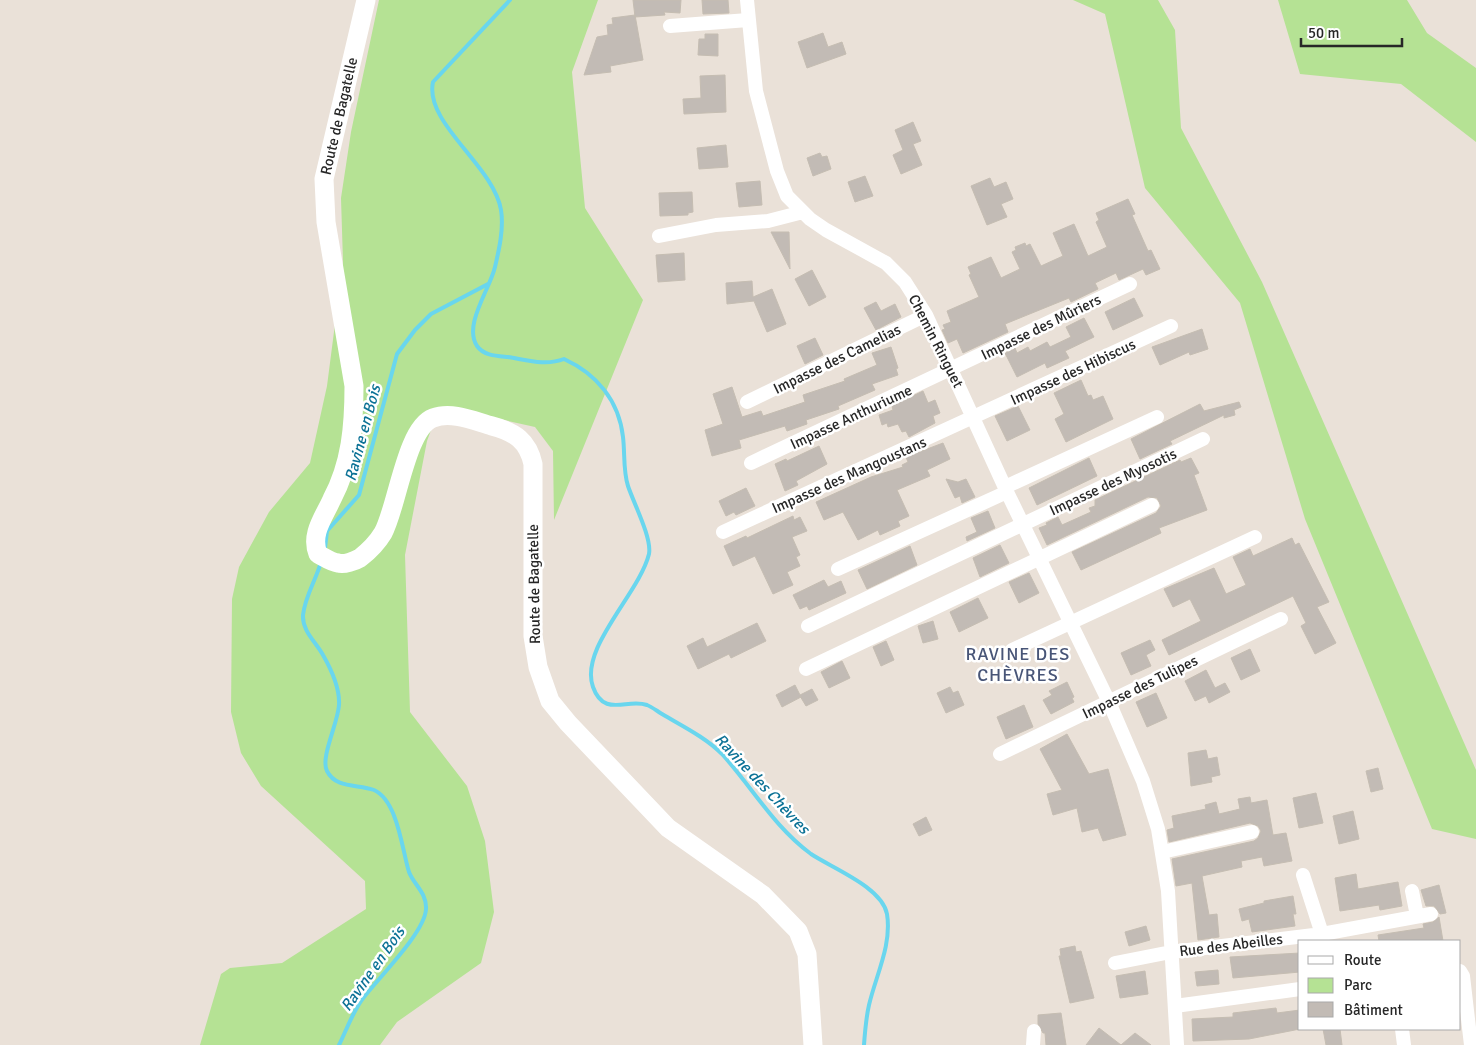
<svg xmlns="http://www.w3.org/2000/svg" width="1476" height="1045" font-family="Signika,sans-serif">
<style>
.green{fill:#b5e294}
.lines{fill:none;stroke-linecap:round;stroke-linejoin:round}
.stream{stroke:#69d6ee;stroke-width:4}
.building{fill:#c2bbb5;stroke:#c5bdb2}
.minor{stroke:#fff;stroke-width:14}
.secondary{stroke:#fff;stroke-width:19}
.labels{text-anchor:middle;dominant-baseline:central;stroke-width:5;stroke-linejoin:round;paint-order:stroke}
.street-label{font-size:15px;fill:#272727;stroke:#fff}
.water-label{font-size:16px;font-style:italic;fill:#0c7296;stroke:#fff}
.quarter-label{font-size:18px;letter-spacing:1px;fill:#485577;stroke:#fff}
</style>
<rect width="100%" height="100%" fill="#eae1d8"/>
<path class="green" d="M379 0H598L572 72 585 208 643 300 554 520 553 451 535 427 451 408 434 422 427 441 405 555 410 712 467 786 485 841 494 912 481 963 397 1022 380 1045H200L221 974 230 968 282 963 366 909 365 881 261 786 241 753 231 712 232 599 239 567 269 512 310 463 327 386 343 262 341 198 351 132Z
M1073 0H1158L1175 30 1181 128 1262 282 1476 770V839L1432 829 1305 519 1240 303 1145 188 1105 14Z
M1278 0H1407L1427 33 1476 68V142L1401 84 1300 74Z"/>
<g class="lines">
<path class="stream" d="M510 0 433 82C424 123 494 166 501 210 504 228 499 250 495 267 490 289 463 325 477 346 484 356 497 356 508 357 527 360 546 366 564 359 597 374 619 401 623 437 625 453 623 471 628 486 634 504 652 538 649 554 639 594 579 648 593 687 604 718 627 698 647 705 652 707 657 711 662 714 682 726 705 737 722 754 752 787 774 827 811 854 832 868 882 887 887 914 892 945 876 975 869 1005 866 1018 865 1031 864 1045
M325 548 327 531 359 495 397 354 415 330 431 314 488 284
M321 562C316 580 305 596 303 615 302 631 316 642 323 655 331 669 340 689 339 705 338 723 320 758 327 771 336 789 358 784 374 790 398 801 402 850 409 872 414 885 427 893 426 909 425 933 376 980 361 1001 352 1014 346 1031 339 1045"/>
</g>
<path class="building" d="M633 0H681L680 13 664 12 665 15 635 17Z
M702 0H728L729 13 703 14Z
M635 15 643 60 610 66 611 72 584 75 597 37 608 35 607 25 613 24 612 18Z
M823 33 828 47 842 42 846 54 807 68 798 42Z
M705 34H718V56L698 55 699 39H705Z
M725 75 726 112 684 114 683 99 701 98 700 76Z
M913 122 921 141 913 144 922 165 901 174 893 155 903 150 895 130Z
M726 145 728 167 699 169 697 148Z
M820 153 822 157 827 156 831 169 813 176 807 158Z
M865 176 873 196 855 202 848 182Z
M990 178 994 187 1006 182 1013 199 1001 204 1007 217 987 225 971 186Z
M760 181 762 205 739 207 736 183Z
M692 192 693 212 688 213V215L660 216 659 193Z
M1128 199 1135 214 1132 215 1148 251 1151 250 1160 269 1146 275 1143 269 1119 280 1116 273 1095 283 1098 289 1071 302 1069 298 1005 324 1008 332 963 353 957 339 948 343 942 330 945 329 943 325 951 322 947 311 979 297 969 275 971 274 968 267 991 257 1001 278 1020 269 1012 252 1016 250 1015 247 1025 243 1026 246 1030 244 1041 266 1063 256 1053 233 1074 224 1088 256 1107 247 1096 222 1099 220 1096 213Z
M771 232H789L790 269Z
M684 253 685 280 658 282 656 255Z
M812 270 826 297 809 306 795 279Z
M752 281 753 297 772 289 786 324 767 332 754 301 727 304 726 283Z
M1134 298 1143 316 1113 330 1105 312Z
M876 302 881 311 895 304 901 317 876 330 864 308Z
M1084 318 1094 337 1065 351 1069 358 1047 368 1045 363 1017 377 1005 353 1015 348 1017 353 1028 347 1030 351 1047 342 1050 347 1071 337 1066 327Z
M1202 329 1208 349 1190 355 1189 352 1160 365 1152 347Z
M815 338 823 355 805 364 797 346Z
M891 347 898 368 896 369 898 375 872 384 875 390 838 406 839 409 806 420 807 424 787 431 785 426 739 440 741 448 712 456 705 430 723 424 713 394 732 387 742 417 761 411 763 416 805 402 803 395 845 381 844 379 877 365 872 353Z
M1081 380 1088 396 1091 395 1093 400 1103 396 1113 419 1066 442 1055 419 1064 414 1054 393Z
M923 391 928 403 935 400 940 413 933 416 935 423 909 437 906 431 902 432 898 424 888 427 887 423 882 425 879 415 893 410 892 406Z
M1239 402 1241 407 1234 410 1235 415 1224 418V415L1170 441 1172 444 1140 459 1131 439 1200 404 1204 411Z
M1018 406 1030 430 1007 441 995 416Z
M943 443 950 459 927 470 930 476 897 490 909 516 898 521 900 526 880 535 878 530 858 540 843 512 824 520 816 502 871 477 903 467 902 465 908 462 906 457Z
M819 446 827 464 796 481 798 485 785 491 775 464 786 459 787 461Z
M1089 458 1097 476 1037 505 1029 488Z
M1191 458 1199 473 1194 475 1207 510 1159 528 1161 533 1081 570 1072 552 1156 513 1161 506 1157 498 1148 497 1047 545 1039 528 1047 525 1046 523 1058 517 1062 525 1091 512 1089 508 1095 506V500L1180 460 1181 462Z
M946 479 958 482 966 479 975 497 962 503 960 496 955 498Z
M746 488 755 506 736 515 734 512 726 516 719 501Z
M988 511 995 528 967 541 966 537 977 532 971 518Z
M793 516 794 520 800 517 807 531 792 537 800 555 796 557 800 566 787 572 793 585 773 594 755 556 733 566 724 546 746 536 747 538Z
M1292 538 1295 545 1299 543 1329 602 1317 607 1336 643 1315 654 1301 626 1306 623 1293 596 1169 655 1162 640 1201 621 1190 599 1173 607 1164 589 1214 568 1226 594 1246 585 1233 557 1250 549 1253 556Z
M1000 545 1009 563 980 577 973 558Z
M910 546 917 565 867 589 858 570Z
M1029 573 1039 593 1019 603 1009 582Z
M824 580 828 587 841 581 846 593 809 610 807 606 800 609 793 595Z
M978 598 988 618 959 632 950 612Z
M933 621 938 639 923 643 918 626Z
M757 623 766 641 731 658 729 654 698 669 687 646 703 638 707 647Z
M1150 640 1155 650 1146 655 1151 666 1131 675 1121 653Z
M886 641 894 660 881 666 873 647Z
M1250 649 1260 671 1241 680 1231 658Z
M842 661 850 678 829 688 821 672Z
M1206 670 1215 688 1225 683 1230 692 1209 703 1206 696 1195 701 1185 681Z
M1067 682 1074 697 1072 698 1074 702 1051 714 1043 700 1052 695 1049 691Z
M795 685 800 695 812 689 818 700 806 706 800 696 801 697 782 707 776 695Z
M950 687 953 693 958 691 964 705 946 713 937 693Z
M1156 693 1167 718 1147 727 1136 702Z
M1024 705 1033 727 1006 739 997 717Z
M1067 734 1089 774 1108 769 1126 835 1103 841 1098 828 1082 832 1077 808 1053 815 1047 794 1062 790 1040 749Z
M1206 750 1208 759 1217 757 1220 775 1211 777 1212 782 1191 786 1188 753Z
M1378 768 1383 789 1371 792 1366 771Z
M1316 793 1323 823 1299 828 1293 798Z
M1250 797 1251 803 1267 800 1273 835 1286 833 1292 861 1264 866 1262 857 1241 861 1242 867 1202 876 1209 915 1217 914 1219 937 1198 940 1192 883 1176 886 1172 859 1254 841 1258 838 1261 831 1258 826 1250 823 1169 842 1167 830 1174 828 1172 816 1206 809 1205 805 1216 802 1219 814 1240 809 1238 799Z
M1353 811 1359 839 1339 844 1333 816Z
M926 817 932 830 919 836 913 824Z
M1356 874 1358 889 1398 882 1402 906 1380 910 1379 905 1340 911 1335 878Z
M1439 885 1446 913 1440 914 1434 906H1426L1421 890Z
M1293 896 1296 914H1293L1295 926 1252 932 1249 919 1242 921 1239 909 1264 903V901Z
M1439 917 1443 941H1379L1378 935 1424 928 1423 924 1433 922Z
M1146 926 1150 940 1129 946 1125 932Z
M1075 946 1076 952 1081 951 1094 998 1070 1003 1059 956H1061L1060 949Z
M1300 953V972L1233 978 1230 957Z
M1218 970 1219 984 1197 986 1195 972Z
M1145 971 1148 994 1120 998 1116 976Z
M1276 1008 1277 1013 1300 1010V1029L1249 1039 1193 1041 1192 1019 1233 1017V1013Z
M1061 1013 1066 1045H1046L1045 1033H1043L1038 1024V1015Z
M1099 1028 1121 1045 1135 1033 1151 1045H1086Z
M1323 1029H1340L1342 1045H1326Z"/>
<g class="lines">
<path class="minor" d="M747 0 756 91 777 171 787 196 810 219 826 230 886 263 905 282 926 315 1007 492 1109 702 1143 781 1158 829 1168 891 1177 1045
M670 26 748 20
M659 236 716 225 768 221 803 212
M747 402 926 315
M751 463 1130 284
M1005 487 1157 417
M723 532 1171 326
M838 569 1007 492
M808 626 1203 439
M1012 650 1255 537
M806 669 1152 505
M1000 754 1281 619
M1162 852 1252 832
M1303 875 1322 934
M1412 891 1417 916
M1115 963 1171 952 1322 934 1431 914
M1460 971 1463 976 1471 1045
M1175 1006 1300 989
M1402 1029 1404 1045
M1033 1045 1034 1031"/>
<path class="secondary" d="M366 0 324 179 326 222 354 386C354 426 351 463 332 499 324 517 310 534 318 554 324 557 331 562 338 563 344 565 355 561 360 558 369 551 377 543 383 533 397 508 406 428 433 418 452 411 474 421 492 426 515 432 528 441 533 464V636L538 667 550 701 568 723 668 828 763 895 798 931 807 954 813 1045"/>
</g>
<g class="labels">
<g class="street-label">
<text transform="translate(339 116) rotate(-77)">Route de Bagatelle</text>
<text transform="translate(1041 327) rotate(-26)">Impasse des Mûriers</text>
<text transform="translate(936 341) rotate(63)">Chemin Ringuet</text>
<text transform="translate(837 359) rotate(-26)">Impasse des Camelias</text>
<text transform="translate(1073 372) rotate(-25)">Impasse des Hibiscus</text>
<text transform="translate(851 417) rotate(-25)">Impasse Anthuriume</text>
<text transform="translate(849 475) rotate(-24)">Impasse des Mangoustans</text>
<text transform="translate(1113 482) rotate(-25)">Impasse des Myosotis</text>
<text transform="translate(534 584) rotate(-91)">Route de Bagatelle</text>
<text transform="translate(1140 687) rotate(-26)">Impasse des Tulipes</text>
<text transform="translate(1231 945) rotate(-7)">Rue des Abeilles</text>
</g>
<g class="water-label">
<text transform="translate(363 433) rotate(-75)">Ravine en Bois</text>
<text transform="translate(762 784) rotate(47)">Ravine des Chèvres</text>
<text transform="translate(373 969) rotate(-55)">Ravine en Bois</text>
</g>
<g class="quarter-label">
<text x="1018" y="654">RAVINE DES<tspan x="1018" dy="21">CHÈVRES</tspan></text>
</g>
</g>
<rect x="1298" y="940" width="162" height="90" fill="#ffffff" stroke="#a9a9a9"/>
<rect x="1308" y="956" width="25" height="8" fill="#ffffff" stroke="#a9a9a9"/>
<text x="1344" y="965" font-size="15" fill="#272727">Route</text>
<rect x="1308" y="978" width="25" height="15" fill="#b5e294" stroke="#a9a9a9"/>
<text x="1344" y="990" font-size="15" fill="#272727">Parc</text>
<rect x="1308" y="1002" width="25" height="15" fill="#c2bbb5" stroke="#a9a9a9"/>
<text x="1344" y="1015" font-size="15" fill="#272727">Bâtiment</text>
<path d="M1301 38v8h101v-8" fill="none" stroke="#272727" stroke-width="2.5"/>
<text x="1308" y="38" font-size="15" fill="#272727" stroke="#ffffff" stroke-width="4" paint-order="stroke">50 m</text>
</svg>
